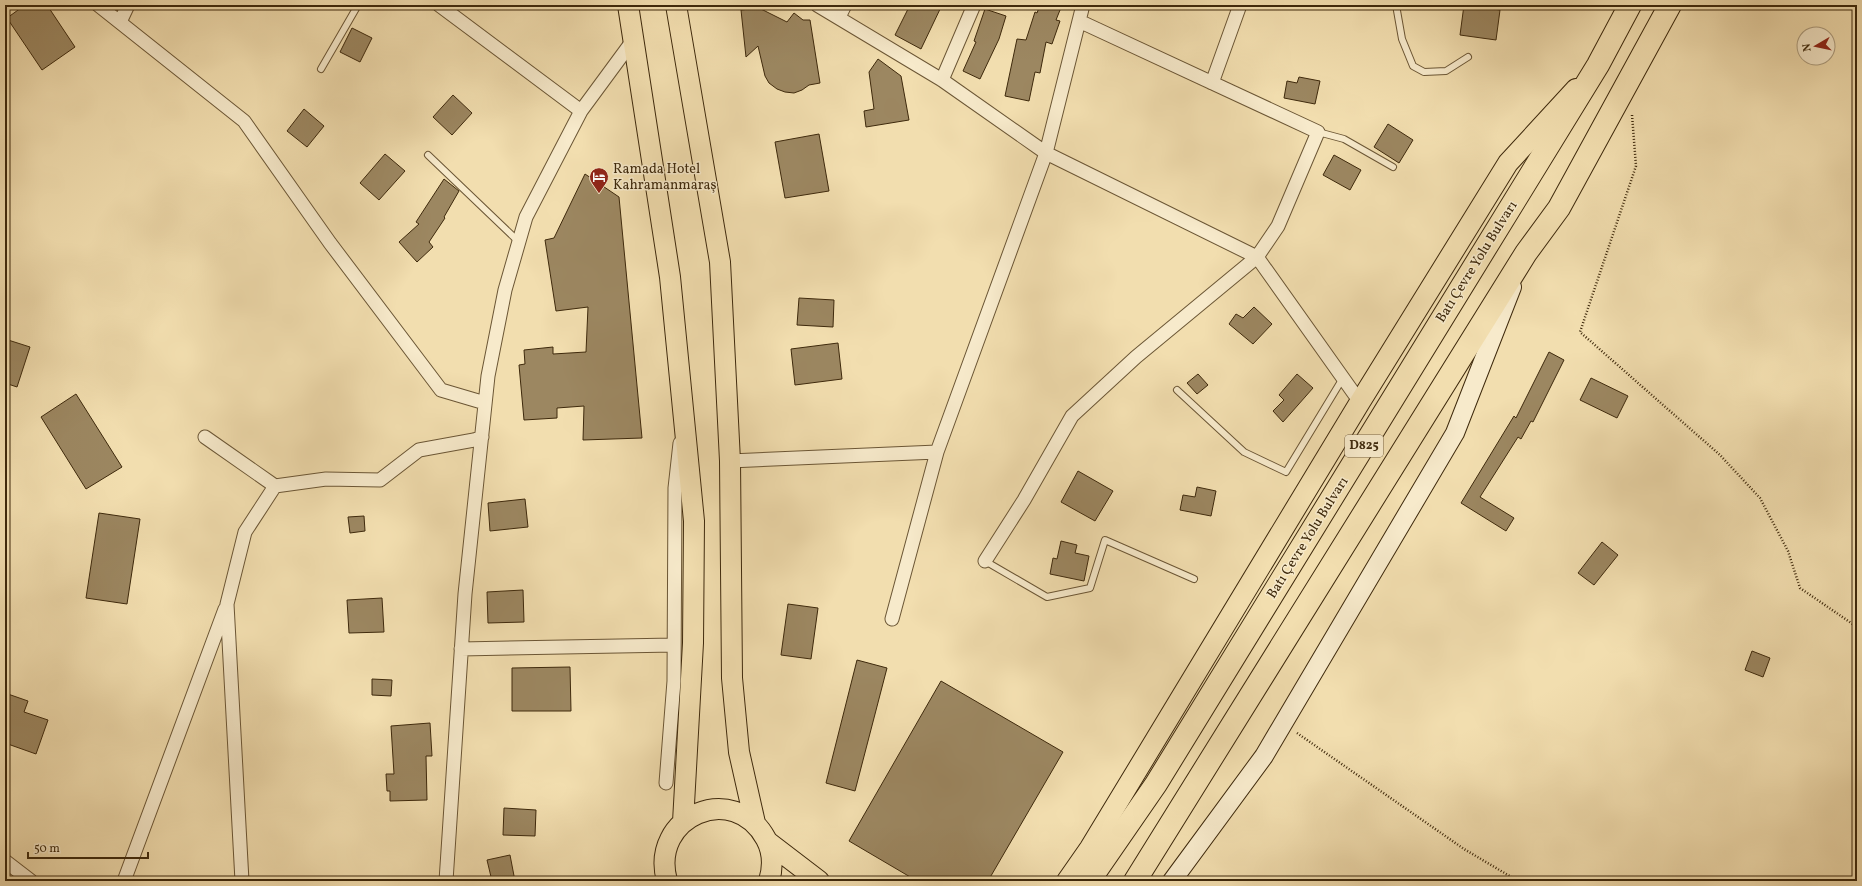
<svg xmlns="http://www.w3.org/2000/svg" width="1862" height="886" font-family="Vollkorn,serif">
<style>
.building{fill:#9c8761;stroke:#3e290c}
.lines{fill:none;stroke-linecap:round;stroke-linejoin:round}
.service-casing{stroke:#6b5635;stroke-width:8}
.minor-casing{stroke:#6b5635;stroke-width:15}
.secondary-casing{stroke:#3e290c;stroke-width:20}
.primary-casing{stroke:#3e290c;stroke-width:22}
.trunk-casing{stroke:#3e290c;stroke-width:24}
.path{stroke:#3e290c;stroke-width:2.5;stroke-dasharray:1 2;stroke-linecap:butt}
.service{stroke:#f7eacb;stroke-width:6}
.minor{stroke:#f7eacb;stroke-width:13}
.secondary{stroke:#f7eacb;stroke-width:18}
.primary{stroke:#f2deaf;stroke-width:20}
.trunk{stroke:#f2deaf;stroke-width:22}
.labels{text-anchor:middle;dominant-baseline:central;stroke-width:3;stroke-linejoin:round;paint-order:stroke}
.shield{fill:#f7eacb;stroke:#766345;stroke-width:1}
.shield-label{font-size:13px;font-weight:bold;fill:#3e290c}
.poi-label{font-size:14px;fill:#3e290c;stroke:#f7eacb;text-anchor:start}
.street-label{font-size:14px;fill:#3e290c;stroke:#f7eacb}
</style>
<rect width="100%" height="100%" fill="#f2deaf"/>
<filter id="stains"><feTurbulence type="fractalNoise" baseFrequency=".005" numOctaves="4"/><feColorMatrix values="0 0 0 0 .2 0 0 0 0 .09 0 0 0 0 .02 0 0 0 .5 -.17"/></filter>
<radialGradient id="worn" r=".72"><stop offset=".6" stop-color="#630" stop-opacity="0"/><stop offset="1" stop-color="#630" stop-opacity=".3"/></radialGradient>
<path class="building" d="M25 5H47L75 47 42 70 7 18Z
M910 5H942L921 49 895 35Z
M1040 5H1062L1056 20 1060 21 1052 44 1046 42 1040 73 1035 72 1029 101 1005 96 1017 39 1026 40 1035 12 1037 13Z
M1464 5 1500 10 1496 40 1460 35Z
M759 8 787 22 794 13 803 20H810L820 83 809 85 802 90 794 93 785 92 777 89 769 83 765 76 758 46 746 57 741 10Z
M985 9 1006 16 999 39 980 79 963 71 976 42 974 41Z
M352 28 372 38 360 62 340 52Z
M878 59 901 76 909 120 866 127 864 111 874 109 869 72Z
M1299 77 1320 81 1315 104 1284 98 1287 81 1297 83Z
M453 95 472 113 452 135 433 117Z
M304 109 324 126 307 147 287 131Z
M1388 124 1413 140 1399 163 1374 147Z
M819 134 829 191 785 198 775 142Z
M385 154 405 171 379 200 360 183Z
M1334 155 1361 170 1350 190 1323 175Z
M585 174 619 197 642 438 583 440 584 406 557 408V418L524 420 519 365 525 364 524 350 553 347V354L586 352 588 307 556 311 545 240 554 238Z
M444 179 459 191 444 217 445 218 429 242 433 247 417 262 399 242 419 224 416 222Z
M799 298 834 300 833 327 797 325Z
M1254 307 1272 324 1253 344 1229 324 1236 314 1243 318Z
M5 339 30 347 17 387 5 383Z
M838 343 842 379 795 385 791 349Z
M1549 352 1564 360 1533 422 1531 421 1521 439 1518 437 1480 497 1514 518 1506 531 1461 503 1514 416 1516 418Z
M1198 374 1208 385 1197 394 1187 383Z
M1297 374 1313 388 1283 422 1273 411 1284 400 1279 395Z
M1591 378 1628 396 1617 418 1580 400Z
M76 394 122 467 86 489 41 417Z
M1078 471 1113 491 1095 521 1061 502Z
M1197 487 1216 491 1211 516 1180 510 1183 495 1195 497Z
M525 499 528 527 490 531 488 503Z
M99 513 140 519 127 604 86 598Z
M364 516 365 531 350 533 348 517Z
M1061 541 1077 545 1075 553 1089 556 1084 581 1050 574 1053 558 1057 559Z
M1602 542 1618 555 1594 585 1578 573Z
M523 590 524 622 488 623 487 592Z
M382 598 384 632 349 633 347 600Z
M788 604 818 608 811 659 781 655Z
M1752 651 1770 658 1763 677 1745 670Z
M857 660 887 668 855 791 826 783Z
M570 667 571 711H512V668Z
M372 679 392 680 391 696 372 695Z
M941 681 1063 752 988 881H917L849 841Z
M5 693 28 701 24 712 48 720 36 754 5 743Z
M430 723 432 756H426L427 800 390 801V791H387L386 774H394L391 726Z
M504 808 536 810 535 836 503 835Z
M510 855 515 881H492L487 860Z"/>
<g class="lines">
<defs>
<path id="service" d="M1396 5 1402 39 1413 66 1424 72 1446 71 1468 57
M321 69 358 5
M1318 132 1344 139 1393 167
M428 155 519 242
M1177 390 1244 452 1286 472 1343 378
M985 561 1047 597 1090 588 1105 540 1194 579"/>
<path id="minor" d="M98 5 244 121 330 243 441 390 485 403
M439 5 581 111
M817 5 942 80 1046 153 1257 257 1360 402
M839 17 845 5
M120 22 128 5
M942 80 974 5
M1212 83 1240 5
M205 437 275 486 326 479 380 480 419 450 474 440 482 437
M730 461 937 452
M985 561 1024 500 1072 416 1136 357 1257 257 1278 226 1318 132 1079 21
M892 619 937 452 1046 153 1083 5
M461 649 674 645
M666 783 674 681 675 488 680 443
M5 861 31 881
M124 881 225 609
M242 881 227 604 245 532 275 486
M446 881 465 594 488 376 505 290 526 217 581 111 634 39"/>
<path id="secondary" d="M1172 881 1264 756 1455 433 1512 287"/>
<path id="primary" d="M628 5 670 277 694 521 693 643 683 822
M676 5 720 262 730 461 732 678 739 752 755 823
M768 842 819 881
M667 881C649 816 734 780 766 839 773 852 773 868 769 881
M1067 881 1090 848 1360 402 1508 163 1576 89"/>
<path id="trunk" d="M1089 881 1156 784 1598 65 1630 5
M1135 881 1526 253 1559 208 1670 5"/>
</defs>
<use href="#service" class="service-casing"/>
<use href="#minor" class="minor-casing"/>
<use href="#secondary" class="secondary-casing"/>
<use href="#primary" class="primary-casing"/>
<use href="#trunk" class="trunk-casing"/>
<path class="path" d="M1632 115 1636 166 1580 332 1720 455 1760 498 1788 551 1800 588 1857 627
M1297 733 1464 849 1518 881"/>
<use href="#service" class="service"/>
<use href="#minor" class="minor"/>
<use href="#secondary" class="secondary"/>
<use href="#primary" class="primary"/>
<use href="#trunk" class="trunk"/>
</g>
<defs>
<symbol id="hotel-pin" viewBox="-11 -11 22 30"><path d="M0 17L-7.5 6A9.5 9.5 0 1 1 7.5 6Z" fill="#8f2418" stroke="#f7eacb"/><path d="M-6-4.5h1.5V1H6V5H4.5V3h-9V5H-6ZM-4 0a1.8 1.8 0 1 1 3.6 0ZM.5 0V-2.5h3Q6-2.5 6 0Z" fill="#fff"/></symbol>
</defs>
<g fill-rule="evenodd">
<use href="#hotel-pin" x="588" y="166" width="22" height="30"/>
</g>
<g class="labels">
<rect class="shield" x="1345" y="435" width="38" height="22" rx="3"/>
<g class="shield-label">
<text x="1364" y="446">D825</text>
</g>
<g class="poi-label">
<text x="613" y="169">Ramada Hotel<tspan x="613" dy="16">Kahramanmaraş</tspan></text>
</g>
<g class="street-label">
<text transform="translate(1477 262) rotate(-58)">Batı Çevre Yolu Bulvarı</text>
<text transform="translate(1308 538) rotate(-58)">Batı Çevre Yolu Bulvarı</text>
</g>
</g>
<rect width="1862" height="886" fill="none" stroke="#f2deaf" stroke-width="20"/>
<rect x="6" y="6" width="1850" height="874" fill="none" stroke="#3e290c" stroke-width="2"/>
<rect x="10" y="10" width="1842" height="866" fill="none" stroke="#3e290c"/>
<g transform="translate(1816 46) rotate(261)"><circle r="19" fill="#f7eacb" stroke="#ad9d7f"/>
<path d="M0-3L7 15L0 10L-7 15Z" fill="#8f2418"/>
<text y="-6" font-size="11" font-weight="bold" text-anchor="middle" fill="#3e290c">N</text>
</g>
<path d="M28 852v6h120v-6" fill="none" stroke="#3e290c" stroke-width="2"/>
<text x="34" y="852" font-size="12" fill="#3e290c" stroke="#f7eacb" stroke-width="3" paint-order="stroke">50 m</text>
<rect width="100%" height="100%" filter="url(#stains)"/>
<rect width="100%" height="100%" fill="url(#worn)"/>
</svg>
